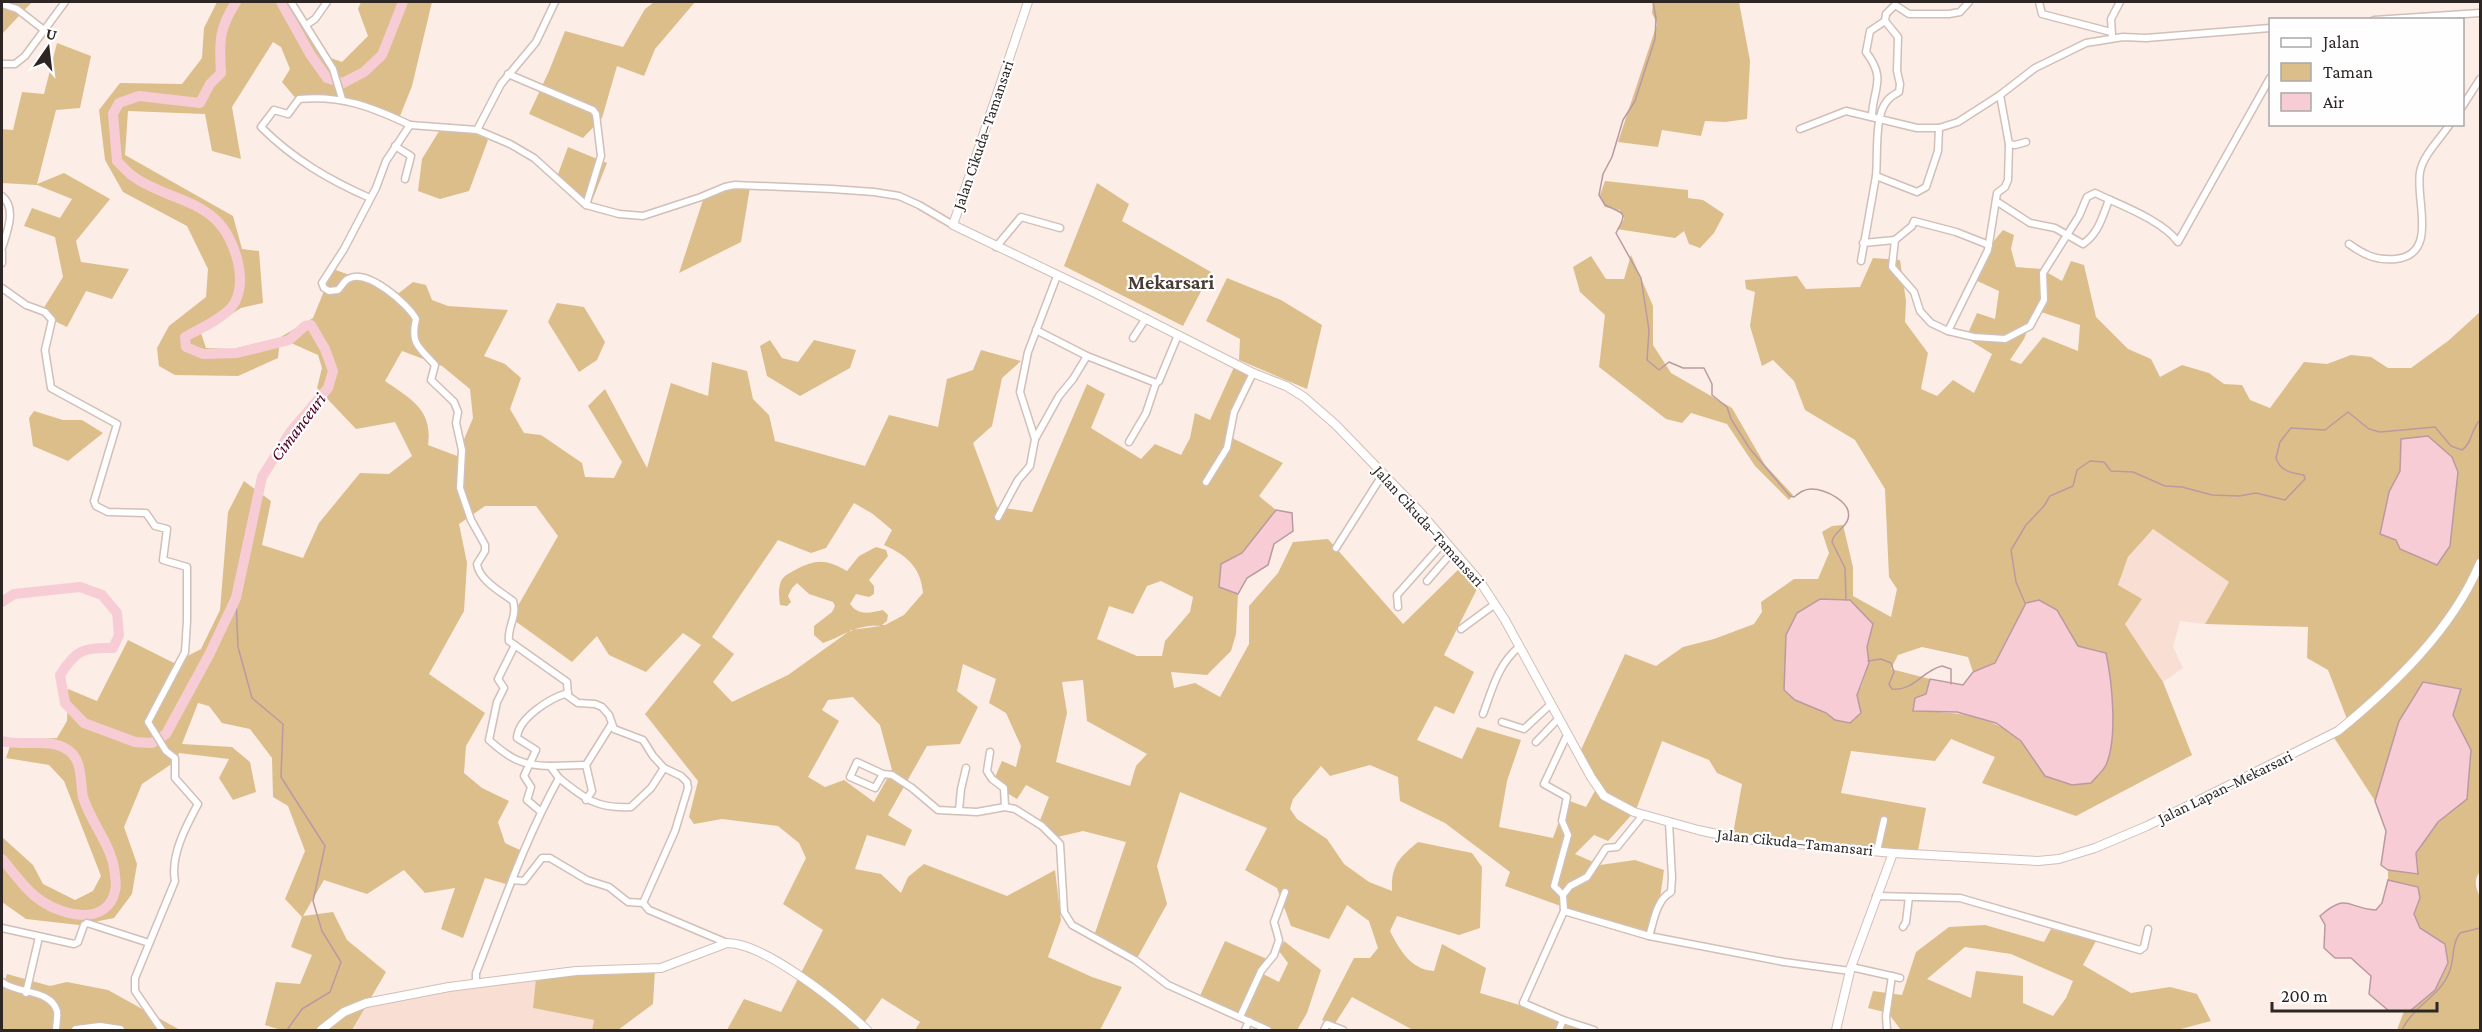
<svg xmlns="http://www.w3.org/2000/svg" width="2482" height="1032" font-family="'Crimson Pro',serif">
<style>
.built{fill:#f9ded4}
.green{fill:#dcbe8b;fill-rule:evenodd}
.water{fill:#f7ccd5;stroke:#ba9aa0;stroke-width:1.5}
.lines{fill:none;stroke-linecap:round;stroke-linejoin:round}
.stream{stroke:#ba9aa0;stroke-width:1.5}
.river{stroke:#f7ccd5;stroke-width:10}
.minor-casing{stroke:#d1bfb8;stroke-width:9}
.tertiary-casing{stroke:#d1bfb8;stroke-width:10}
.minor{stroke:#fff;stroke-width:6}
.tertiary{stroke:#fff;stroke-width:8}
.labels{text-anchor:middle;dominant-baseline:central;stroke-width:4.5;stroke-linejoin:round;paint-order:stroke}
.street-label{font-size:16px;fill:#2d2624;stroke:#fefefe}
.water-label{font-size:18px;font-style:italic;fill:#510023;stroke:#fefefe}
.quarter-label{font-size:20px;font-weight:bold;fill:#4a3b35;stroke:#fefefe}
</style>
<rect width="100%" height="100%" fill="#fcede7"/>
<g class="built">
<path d="M2153 529 2229 582 2205 624 2180 621 2173 647 2183 668 2163 682 2125 624 2118 586 2128 557Z"/>
<path d="M536 978 533 1008 594 1020 592 1030H352L370 1000Z"/>
</g>
<g class="green">
<path d="M2 2H32L2 34Z"/>
<path d="M217 2H294L299 7 322 55 342 62 368 36 358 9 361 2H432L412 86 398 121 338 100 298 101 282 82 290 69 281 47 273 42 232 107 241 159 212 151 205 114 128 111 125 155 233 216 242 249 259 251 263 303 241 308 201 333 206 348 232 349 279 338 313 318 333 269 399 293 413 282 426 285 432 300 448 306 508 310 484 356 505 364 521 378 510 409 524 433 541 435 582 463 585 477 614 478 622 462 588 406 605 389 647 468 671 383 708 396 712 362 747 371 753 399 769 415 775 441 865 466 889 415 938 427 947 379 973 370 981 350 1021 361 1002 378 992 426 973 443 997 507 1032 512 1087 384 1105 394 1091 428 1141 459 1155 444 1181 455 1190 438 1195 413 1210 420 1235 365 1254 374 1226 435 1283 463 1259 496 1276 510 1242 553 1221 565 1219 587 1238 594 1236 634 1231 651 1207 675 1171 672 1174 688 1195 683 1220 697 1249 644V606L1278 573 1293 542 1328 539 1403 624 1465 563 1481 581 1444 655 1474 672 1454 714 1435 706 1417 740 1462 759 1477 727 1521 740 1507 781 1499 827 1553 838 1567 800 1586 807 1596 789 1579 754 1625 654 1656 666 1683 647 1714 639 1754 624 1762 612 1761 602 1794 579H1818L1829 553 1822 532 1832 526 1843 525 1853 567V596L1891 617 1897 589 1889 577 1885 489 1855 440 1805 410 1794 381 1773 360 1762 366 1750 326 1755 292 1746 289 1745 280 1797 276 1806 289 1860 287 1873 258 1900 260 1906 301 1905 322 1928 353 1921 389 1937 396 1953 380 1974 393 1992 354 1966 338 1977 313 1995 319 1999 291 1973 279 1983 254 2003 230 2014 235 2011 249 2016 267 2041 269 2062 281 2071 261 2084 265 2096 317 2128 349 2151 359 2160 377 2182 365 2209 373 2224 384 2242 385 2250 400 2270 408 2304 362 2327 364 2351 355 2371 357 2388 368H2411L2448 341 2480 312V872C2473 879 2476 889 2480 897V1030H2397L2404 1011H2410L2445 944 2420 928 2414 914 2420 898 2418 887 2388 880V870L2418 874 2416 853 2438 822 2467 799 2471 750 2453 715 2399 721 2375 801 2331 733 2347 719 2328 670 2307 658 2308 627 2205 624 2229 582 2153 529 2128 557 2118 585 2142 599 2125 624 2163 682 2192 755 2076 816 1982 783 1995 757 1951 739 1935 761 1851 751 1841 793 1926 808 1917 856 1733 834 1742 784 1717 773 1709 760 1662 741 1636 810 1608 841 1594 835 1575 854 1600 865 1635 860 1664 870 1655 933 1580 913 1505 886 1510 872 1445 823 1400 801 1398 777 1370 765 1330 776 1321 766 1293 799 1290 809 1297 819 1327 839 1344 864 1369 882 1392 891C1391 865 1399 858 1418 842L1472 853 1482 867 1480 928 1459 935 1397 916 1390 931C1399 949 1411 970 1434 971L1442 944 1486 968 1480 993 1586 1025 1584 1030H1413L1352 997 1334 1025 1322 1020 1354 958H1370L1378 948 1369 921 1347 905 1329 939 1291 926 1277 888 1245 870 1267 828 1180 792 1157 866 1167 904 1135 962 1094 936 1126 842 1083 831 1053 838 1039 823 1049 797 1026 785 1017 799 992 784 1002 761 1016 767 1021 746 1006 713 989 703 996 679 963 664 957 691 978 707 960 744 927 746 888 815 912 830 905 846 867 835 855 869 881 874 901 893 908 877 924 864 1007 896 1055 870 1061 920 1048 957 1092 977 1122 987 1100 1030H915L920 1022 882 998 862 1026 861 1030H727L744 999 781 1012 823 930 783 904 806 858 799 843 778 826 722 819 694 824 689 817 698 781 645 714 701 645 683 633 646 672 609 655 597 636 572 662 511 618 558 536 536 506H485L459 524 467 563 464 611 429 674 485 713 466 746 464 773 482 788 509 801 498 822 505 843 520 850 506 884 485 878 463 938 441 929 455 888 425 893 404 870 367 894 324 880 303 916 333 912 347 940 386 972 352 1030H281L265 1025 276 982 300 984 312 955 291 947 302 917 285 899 305 851 288 806 273 797 272 758 250 729 222 723 209 706 198 703 182 744 232 747 250 762 256 792 233 800 219 778 229 759 179 753 176 761 142 784 124 827 137 864 132 894 114 918 79 925 26 919 2 902V837L33 865 43 884 75 900 93 891 101 876 64 781 49 765 6 758 12 740 57 738 67 721 68 689 97 701 128 640 174 663 201 649 220 610 228 512 244 481 271 501 262 545 303 558 319 523 360 473 389 474 412 456 395 422 356 429 317 388 322 368 318 355 280 338 278 358 238 376 175 375 159 366 157 348 169 326 206 297 208 269 187 226 123 192 105 160 99 110 120 83 182 84 202 58 204 28ZM2035 310 2080 325 2078 351 2043 337 2021 364 2010 360 2024 339ZM402 351 442 366 470 389 473 418 457 456 428 445C433 410 411 399 385 381ZM2401 439 2400 549 2396 540 2389 492 2400 471ZM854 503 873 514 892 530 884 545C906 555 921 567 923 593L904 615 885 625H882L887 621 888 615 883 610C869 613 859 616 850 604L856 594 869 597 874 594V586L869 580 888 556 886 550 876 547 859 556 847 571C825 559 817 559 795 570 790 573 784 575 781 581 778 589 779 597 780 605L787 606 791 602 788 596 792 588 797 583 809 594 833 602 835 606 832 612 814 626V635L823 643C846 635 856 624 881 626L851 630 788 675 732 702 713 682 734 654 712 637 778 540 811 553 826 548ZM1161 581 1193 597 1190 612 1165 641 1162 656H1137L1097 639 1109 606 1133 614 1147 586ZM2026 604 2057 610 2078 646 2045 776C2037 765 2030 749 2020 741 1991 713 1951 712 1913 711L1915 698 1926 694 1930 679 1891 669 1898 655 1922 647 1968 657 1973 672 1995 663ZM1873 624 1867 647 1869 663 1861 687 1835 720C1819 707 1800 705 1784 690L1786 635ZM1083 680 1087 721 1147 754 1136 766 1130 786 1056 762 1067 713 1062 682ZM853 697 880 725 892 770 874 802 844 780 825 787 808 777 839 721 822 710 828 700Z"/>
<path d="M654 2H695L655 49 644 76 617 66 602 118 583 138 529 114 549 71 565 31 623 47 645 9Z"/>
<path d="M1653 2H1739L1750 61 1747 119 1725 122 1705 121 1701 136 1662 130 1658 147 1618 142 1657 24 1652 13Z"/>
<path d="M57 43 91 56 80 108 56 110 37 184 64 173 110 199 76 241 81 262 129 269 112 299 86 291 67 327 40 314 63 277 55 237 24 226 32 208 60 218 72 199 37 185 2 183V129L13 130 22 92 44 94Z"/>
<path d="M441 128 474 130 488 140 469 191 440 199 418 191 422 159Z"/>
<path d="M568 147 607 163 590 206 557 177Z"/>
<path d="M1605 181 1688 190V198L1703 200 1724 214 1714 233 1700 248 1689 244 1684 231 1675 238 1617 229 1624 219 1620 210 1605 207 1600 195Z"/>
<path d="M1097 183 1129 204 1122 221 1211 272 1183 326 1064 266Z"/>
<path d="M750 187 741 242 679 273 704 197 724 189Z"/>
<path d="M1631 255 1653 306V345L1671 373 1732 408 1765 465 1793 495 1789 500 1755 466 1727 424 1691 413 1682 423 1666 419 1599 367 1605 315 1580 292 1573 267 1591 256 1606 279H1624Z"/>
<path d="M1227 278 1281 300 1322 325 1307 389 1239 360 1240 339 1206 321Z"/>
<path d="M557 303 584 307 605 342 597 360 579 372 548 322Z"/>
<path d="M770 340 782 358 798 362 814 340 856 350 850 368 800 396 767 376 760 346Z"/>
<path d="M34 411 63 420H82L103 433 68 461 33 446 29 418Z"/>
<path d="M1985 925 2044 942 2051 929 2096 941 2083 965 2131 993 2170 987 2197 994 2211 1021 2177 1030H1901L1888 1013 1868 1008 1873 991 1902 995 1916 952 1949 927ZM1965 947 2011 954 2073 981 2066 998 2053 1016 2023 1003V976L1976 971 1971 998 1927 979Z"/>
<path d="M1225 941 1267 959 1261 973 1279 982 1288 963 1279 951 1284 941 1321 970 1307 1013 1297 1030H1272L1199 998Z"/>
<path d="M595 968 655 970 653 1004 618 1030H592L594 1020 533 1008 536 978Z"/>
<path d="M7 974 50 986 67 982 108 990 180 1030H2V989Z"/>
</g>
<g class="water">
<path d="M2428 436 2452 457 2458 472 2450 546 2437 565 2400 549 2396 540 2380 534 2389 492 2400 471 2401 439Z"/>
<path d="M1276 510 1292 513 1293 531 1274 544 1268 565 1247 578 1238 594 1219 587 1221 564 1242 553Z"/>
<path d="M1820 599 1850 600 1873 624 1867 647 1869 663 1857 695 1861 713 1850 723 1835 720 1826 713 1795 700 1784 690 1786 635 1797 613Z"/>
<path d="M2039 600 2057 610 2078 646 2106 653C2112 681 2118 738 2106 765 2103 771 2096 777 2091 783L2072 785 2045 776 2021 741 1996 723 1957 712 1913 711 1915 698 1926 694 1930 679 1963 685 1973 672 1995 663 2026 603Z"/>
<path d="M2423 682 2461 689 2453 715 2471 750 2467 799 2438 822 2416 853 2418 874 2388 870 2381 865 2386 831 2375 801 2399 721Z"/>
<path d="M2388 880 2418 887 2420 898 2414 914 2420 928 2445 944 2448 963 2435 990 2410 1011H2389L2369 994 2371 976 2351 958H2335L2324 948 2325 925 2320 916C2348 892 2346 908 2376 910L2382 903Z"/>
</g>
<g class="lines">
<g class="stream">
<path d="M1653 2 1656 18 1655 39 1635 101 1623 120 1612 157 1603 174 1599 195 1605 205C1623 214 1629 210 1616 233L1641 278 1649 330 1647 360 1659 370 1669 362 1683 368H1704L1712 384V395L1727 407 1731 419 1750 449 1790 496 1794 497C1799 493 1804 489 1811 489 1825 489 1853 502 1848 519 1845 529 1833 532 1832 542L1845 568 1846 600"/>
<path d="M236 598 238 647 252 698 283 724 281 777 325 846 313 901 322 931 341 962 330 992 302 1009 287 1030"/>
<path d="M2025 603 2016 582 2011 550 2026 525 2044 506 2050 496 2073 486 2077 470 2090 461 2104 462 2111 471 2133 472 2165 486 2182 487 2212 495 2239 496 2256 493 2285 500 2305 479 2304 475C2291 473 2280 471 2276 458L2280 442 2291 428 2325 430 2348 412 2369 429 2380 432 2435 427 2451 446 2462 450C2472 444 2471 429 2480 420"/>
<path d="M1868 661 1881 659 1891 663 1894 672 1889 684 1892 689C1913 692 1923 670 1942 666L1951 669V684"/>
<path d="M2402 1030C2413 1006 2440 996 2449 973 2455 959 2451 945 2460 933L2480 928"/>
</g>
<g class="river">
<path d="M281 2 310 54 327 78 343 83 364 72 382 55 403 2"/>
<path d="M2 602 14 594 80 587 102 595 117 613 119 635 113 648C83 647 76 650 60 675L65 703 84 723 135 742 152 743 166 734 209 655 236 598 262 477 291 431 328 388 333 371 325 349 311 325 305 326 289 340 237 353 203 354 186 347 185 337C199 329 216 322 228 311 252 290 236 238 215 219 192 198 159 195 134 177 128 173 122 166 117 161L113 114 119 103 139 96 200 103 210 84 221 73C219 42 219 28 236 2"/>
<path d="M2 741C23 747 49 737 68 750 83 760 80 782 83 797 90 821 110 843 114 868 115 875 117 885 115 891 107 926 64 916 43 902 27 892 14 873 2 859"/>
</g>
<defs>
<g id="minor">
<path d="M291 2 333 69 342 99"/>
<path d="M2039 2 2042 14 2111 32"/>
<path d="M2 4 17 9 44 30"/>
<path d="M2374 20 2480 13"/>
<path d="M306 25 315 19 327 2"/>
<path d="M2112 35 2111 19 2120 2"/>
<path d="M2 64H15L25 56 65 2"/>
<path d="M508 74 593 110 596 114 601 156 586 205"/>
<path d="M2000 95 2009 144 2015 145 2026 142"/>
<path d="M2462 107 2480 79"/>
<path d="M1872 116C1873 87 1887 80 1866 52L1870 31 1885 21"/>
<path d="M1939 128 1938 151 1926 187 1917 192 1876 176C1878 157 1874 116 1887 101 1890 97 1895 94 1899 92L1900 84 1897 71 1898 37 1885 21 1886 14 1895 5 1909 14H1949L1960 12 1969 2"/>
<path d="M1800 129 1846 111 1917 128H1939L1958 122 2000 95 2035 68 2086 43 2123 37 2146 38 2270 28"/>
<path d="M477 130 501 84 536 42 555 2"/>
<path d="M395 146 411 156 405 179"/>
<path d="M2 196C17 208 7 233 2 248"/>
<path d="M370 198C329 180 293 159 261 127L274 110 288 114 299 99C342 95 372 107 410 125"/>
<path d="M1996 201 2030 223 2055 228 2083 244C2099 233 2102 217 2109 200"/>
<path d="M1863 243 1895 240"/>
<path d="M2349 244C2364 255 2377 261 2396 259 2439 254 2415 200 2420 172 2423 155 2441 138 2450 124"/>
<path d="M1989 245 1956 232 1914 221 1912 226 1895 240 1892 267 1914 292 1920 311 1931 323 1948 331 1974 337 2005 339 2030 326 2044 300 2043 273 2079 216 2087 197 2095 193C2120 205 2162 220 2178 242L2270 78"/>
<path d="M996 247 1021 217 1060 228"/>
<path d="M2 252V263"/>
<path d="M1861 261 1876 176"/>
<path d="M2 288 26 305 45 312 52 320 45 350 51 388 117 424 94 501 96 506 108 512 146 513 155 526 167 529 163 560 187 567V621L185 652 148 722 166 751 175 758V778L198 804C186 826 170 856 175 881L135 978V991L162 1030"/>
<path d="M1036 330 1087 356"/>
<path d="M1948 331 1988 250 1997 193 2005 187 2008 180 2009 144"/>
<path d="M1133 338 1146 318"/>
<path d="M1035 439 1059 396 1073 379 1087 356 1156 383 1159 381 1178 335"/>
<path d="M1129 442 1146 413 1156 383"/>
<path d="M1206 482 1227 448 1234 412 1253 373"/>
<path d="M998 517 1018 480 1030 466 1035 439 1020 392 1028 352 1057 276"/>
<path d="M1336 548 1383 474"/>
<path d="M1427 581 1453 551"/>
<path d="M1398 607 1397 595 1444 542"/>
<path d="M1461 629 1495 604"/>
<path d="M515 645 498 679 504 688 497 702 489 740C509 758 522 766 550 766L559 778"/>
<path d="M1483 714C1492 690 1498 664 1519 647"/>
<path d="M1502 722 1524 729 1551 704"/>
<path d="M1567 735 1544 784 1567 797 1562 821 1568 835 1554 886 1563 895 1564 911 1523 1003 1563 1020 1594 1030"/>
<path d="M1536 742 1559 718"/>
<path d="M990 752 987 771 992 779 1004 788 1005 807"/>
<path d="M550 766 586 765"/>
<path d="M883 774 875 788 850 777 857 762 883 774 892 775 912 788 938 810 977 812 1005 807 1015 809 1042 826 1060 844 1064 912 1072 925 1135 960 1168 985 1268 1030"/>
<path d="M586 800 592 791 586 765 611 725"/>
<path d="M959 810 961 789 966 768"/>
<path d="M540 811 527 800 531 787 524 776 536 750 517 738C518 718 550 698 568 693"/>
<path d="M1877 851 1884 820"/>
<path d="M512 880 524 881 542 858H550L587 880 609 887 628 902 643 903"/>
<path d="M1563 895 1570 886 1587 877 1606 848 1617 847 1643 815"/>
<path d="M1876 896 1960 898 2140 950 2144 947 2148 929"/>
<path d="M1564 911 1649 936 1784 962 1850 971"/>
<path d="M1903 927 1906 922 1909 897"/>
<path d="M2 928 74 944 78 942 84 925 87 923 149 943"/>
<path d="M1649 936C1654 921 1656 900 1671 892L1672 878 1669 822"/>
<path d="M727 943 649 910 643 903 675 831 688 788 687 782 681 776 664 768 653 756 643 740 614 729 609 715 602 707 595 704 578 703 568 696 567 682 509 641C507 627 518 616 513 601 501 592 479 580 477 564L485 551V545L471 520 460 488 462 450 456 423 458 412 454 402 431 380 435 365C419 347 410 344 416 319 408 304 367 268 348 279 344 281 341 287 338 290L329 291 324 288 322 283 344 249 376 188 386 161 410 125 477 130 510 144 534 158 586 205 619 214 643 216 701 197 725 187 735 185 832 189 874 192 899 196 919 205 953 225"/>
<path d="M1851 967 1900 978"/>
<path d="M2 982C16 994 51 989 57 1011 58 1016 56 1025 56 1030"/>
<path d="M476 983V973C502 907 525 839 559 778 585 799 597 809 631 807L651 788 664 768"/>
<path d="M26 993 39 937"/>
<path d="M1240 1017 1261 971 1274 955 1279 940 1274 922 1285 892"/>
<path d="M1245 1030 1249 1021"/>
<path d="M1324 1030 1327 1024 1343 1030"/>
<path d="M1559 1030 1563 1020"/>
<path d="M1887 1030 1886 1016 1892 976"/>
</g>
<g id="tertiary">
<path d="M1028 2 953 225 1095 293 1253 373 1286 386 1304 397 1336 425 1420 512 1481 583 1505 620 1591 777 1604 796 1634 812 1698 830 1735 838 1893 853 1851 967 1836 1030"/>
<path d="M1893 853 2038 861 2059 859 2095 848 2147 826 2338 731C2393 686 2452 630 2480 563"/>
<path d="M76 1030 100 1027 120 1030"/>
<path d="M321 1030 344 1012 366 1003 449 987 576 971 661 968 727 943C765 943 840 1004 867 1030"/>
</g>
</defs>
<use href="#minor" class="minor-casing"/>
<use href="#tertiary" class="tertiary-casing"/>
<use href="#minor" class="minor"/>
<use href="#tertiary" class="tertiary"/>
</g>
<g class="labels">
<g class="street-label">
<text transform="translate(983 135) rotate(-71)">Jalan Cikuda–Tamansari</text>
<text transform="translate(1429 526) rotate(48)">Jalan Cikuda–Tamansari</text>
<text transform="translate(2225 787) rotate(-26)">Jalan Lapan–Mekarsari</text>
<text transform="translate(1795 842) rotate(6)">Jalan Cikuda–Tamansari</text>
</g>
<g class="water-label">
<text transform="translate(298 427) rotate(-53)">Cimanceuri</text>
</g>
<g class="quarter-label">
<text x="1171" y="282">Mekarsari</text>
</g>
</g>
<rect width="2482" height="1032" fill="none" stroke="#2d2624" stroke-width="6"/>
<rect x="2269" y="18" width="195" height="108" fill="#fefefe" stroke="#aaa8a7" stroke-width="1.5"/>
<rect x="2281" y="38" width="30" height="9" fill="#ffffff" stroke="#aaa8a7" stroke-width="1.5"/>
<text x="2323" y="48" font-size="18" fill="#2d2624">Jalan</text>
<rect x="2281" y="63" width="30" height="18" fill="#dcbe8b" stroke="#aaa8a7" stroke-width="1.5"/>
<text x="2323" y="78" font-size="18" fill="#2d2624">Taman</text>
<rect x="2281" y="93" width="30" height="18" fill="#f7ccd5" stroke="#aaa8a7" stroke-width="1.5"/>
<text x="2323" y="108" font-size="18" fill="#2d2624">Air</text>
<g transform="translate(48 48) rotate(14)" stroke="#fefefe" stroke-width="4.5" paint-order="stroke">
<path d="M0-4.5L10 22L0 15L-10 22Z" fill="#2d2624"/>
<text y="-9" font-size="16" font-weight="bold" text-anchor="middle" fill="#2d2624">U</text>
</g>
<path d="M2272 1002v9h165v-9" fill="none" stroke="#2d2624" stroke-width="3"/>
<text x="2281" y="1002" font-size="18" fill="#2d2624" stroke="#fefefe" stroke-width="4.5" paint-order="stroke">200 m</text>
</svg>
